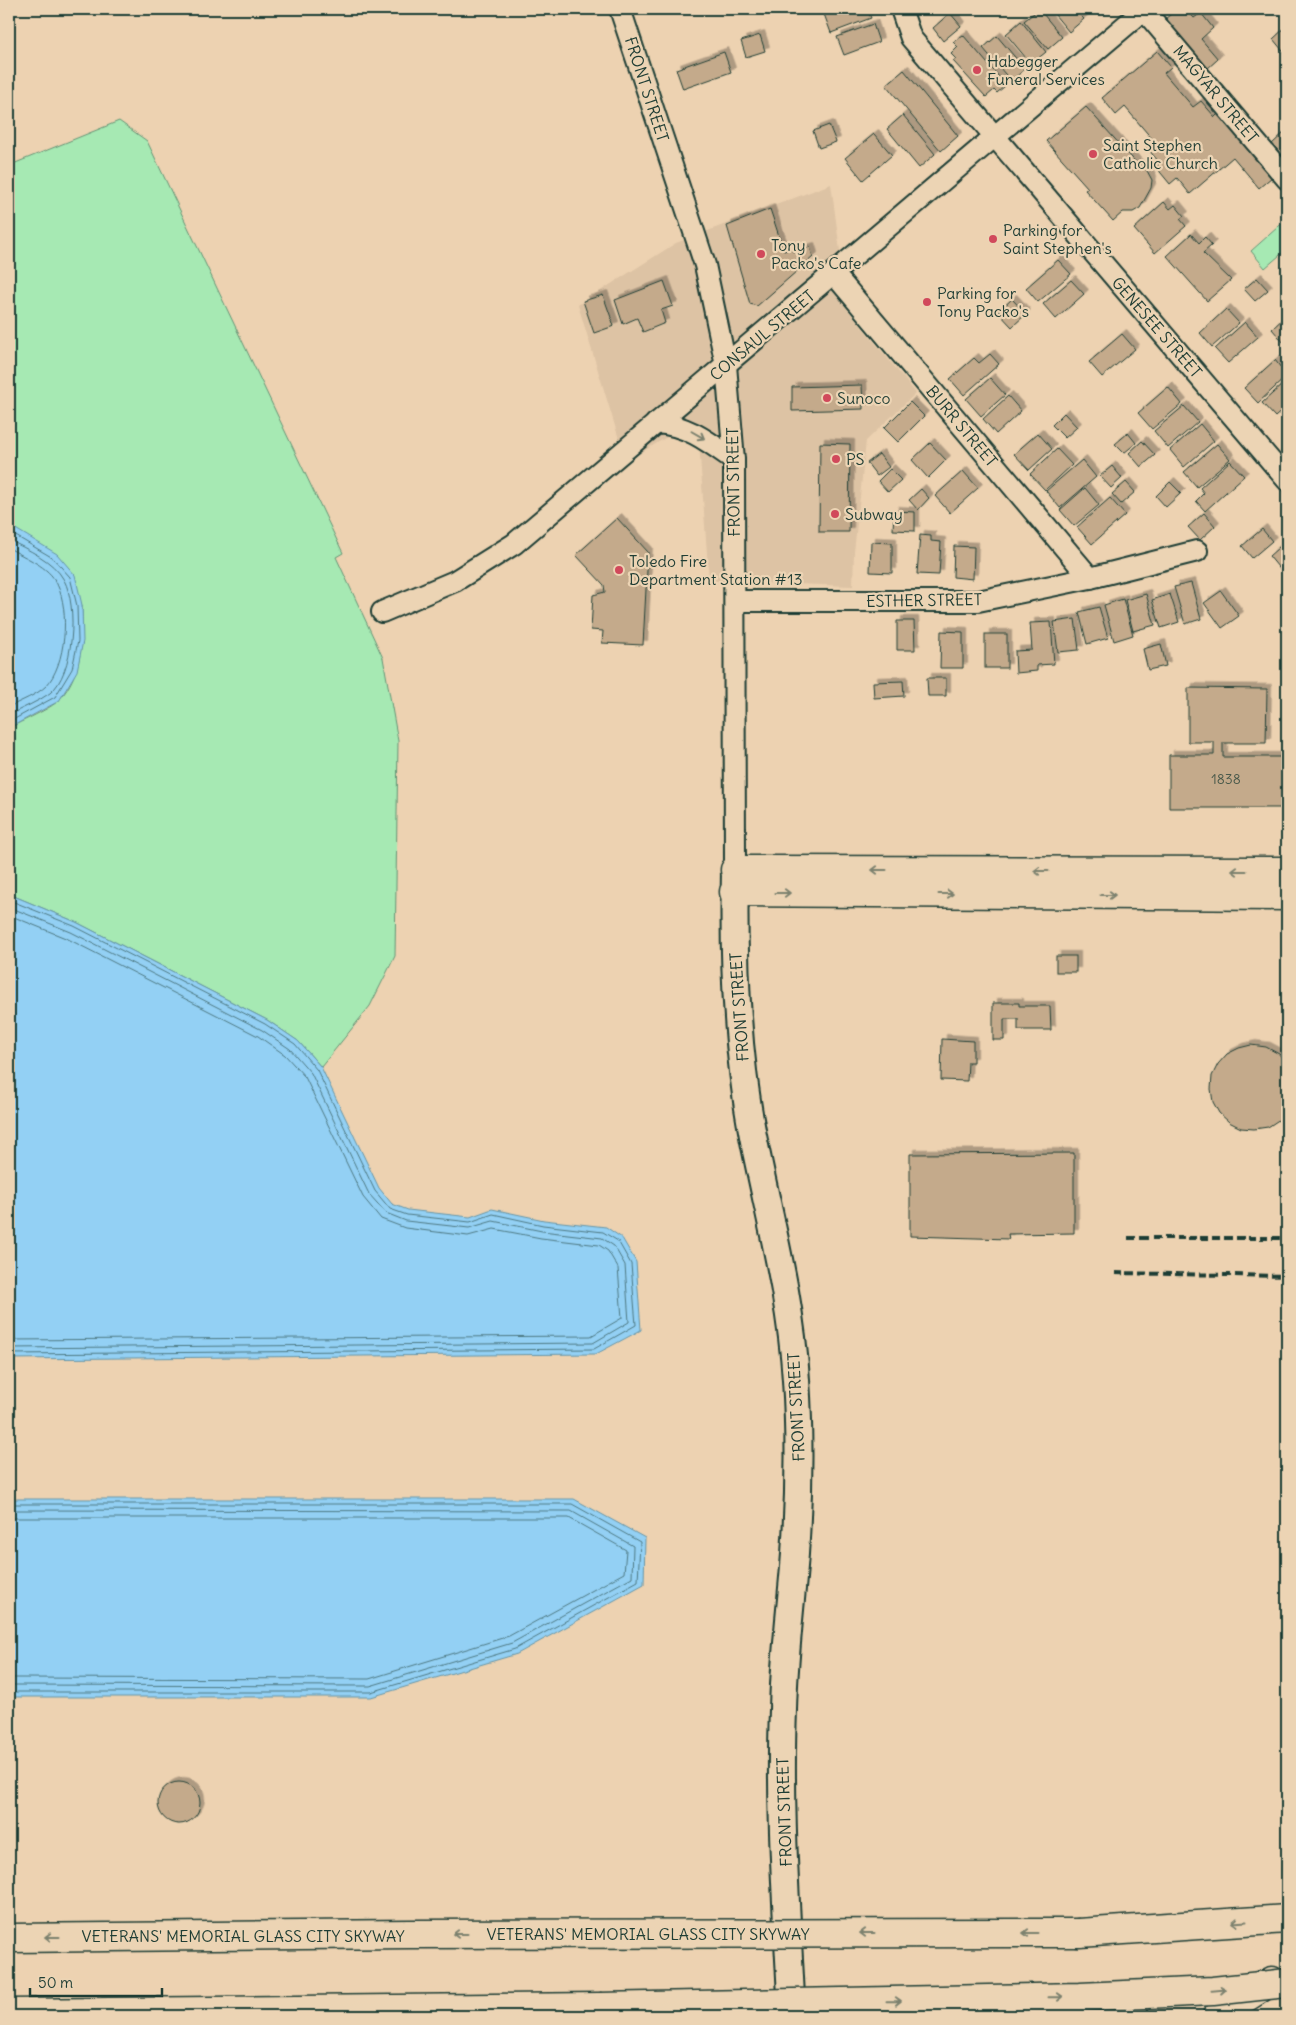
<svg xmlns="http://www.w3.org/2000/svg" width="1296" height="2025" font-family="Delius,sans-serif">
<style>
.built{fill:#ddc3a4}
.green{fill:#a6e9b3;stroke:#629374}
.water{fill:#93d0f4;stroke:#6595a7}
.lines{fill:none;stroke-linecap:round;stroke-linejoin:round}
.shore{stroke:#4d7881;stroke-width:1}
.building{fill:#c4aa8b;stroke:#1f3d34;filter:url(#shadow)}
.minor-casing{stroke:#1f3d34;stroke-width:24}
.major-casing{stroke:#1f3d34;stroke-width:30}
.highway-casing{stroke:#1f3d34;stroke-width:31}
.minor{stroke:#ecd4b4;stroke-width:20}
.major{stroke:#ecd4b4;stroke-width:26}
.highway{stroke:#ecd4b4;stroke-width:28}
.rail{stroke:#1f3d34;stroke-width:4;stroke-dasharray:8 4;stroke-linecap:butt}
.highway-bridge-casing{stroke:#1f3d34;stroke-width:31;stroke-linecap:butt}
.highway-bridge{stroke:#ecd4b4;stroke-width:28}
.oneway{stroke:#7b816e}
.poi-dot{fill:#d1495b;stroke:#ecd4b4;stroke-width:2}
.labels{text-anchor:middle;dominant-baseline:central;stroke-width:4.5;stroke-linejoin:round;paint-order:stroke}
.number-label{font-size:14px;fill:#48584a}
.poi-label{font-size:16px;fill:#1f3d34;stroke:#ecd4b4;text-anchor:start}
.street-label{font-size:16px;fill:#1f3d34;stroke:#ecd4b4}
</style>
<defs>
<filter id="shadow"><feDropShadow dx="4.5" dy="-4.5" stdDeviation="0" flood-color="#0004"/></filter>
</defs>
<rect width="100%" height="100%" fill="#edd2b1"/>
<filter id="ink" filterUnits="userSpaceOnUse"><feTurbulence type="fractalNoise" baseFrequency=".02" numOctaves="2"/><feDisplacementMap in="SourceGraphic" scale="10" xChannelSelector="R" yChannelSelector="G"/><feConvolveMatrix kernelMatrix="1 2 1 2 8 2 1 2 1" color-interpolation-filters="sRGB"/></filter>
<g filter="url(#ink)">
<path class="built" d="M831 184 848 310 916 393 866 441 854 552 853 586 709 581 699 443 675 432 626 462 578 305 676 243Z"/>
<g class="green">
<path d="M119 121 147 141 343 553 336 557 383 658 398 741 395 956 370 1006 321 1067 298 1041 267 1020 76 922 9 894V728C20 722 52 708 59 700 83 673 83 639 82 605L9 525V164H13Z"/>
<path d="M1287 219V249L1265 268 1251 251Z"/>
</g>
<g class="water">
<path d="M9 525 57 554 75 575 82 605 83 641 77 671 59 701 9 728Z"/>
<path d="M9 894 76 922 267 1020 298 1041 321 1067 379 1188 392 1204 408 1210 470 1217 492 1209 544 1220 606 1227 622 1238 636 1262 641 1330 596 1354 9 1359Z"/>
<path d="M9 1499H574L645 1538 644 1584 517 1654 371 1697H9Z"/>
</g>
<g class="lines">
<g class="shore">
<path d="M9 532 53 558 70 577 77 606 78 641 72 669 55 697 9 722"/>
<path d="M9 540C28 550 53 560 64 580 78 606 74 674 50 693 38 702 22 708 9 715"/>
<path d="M9 548C25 558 49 566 57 584 70 611 66 665 46 686 37 695 20 701 9 707"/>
<path d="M9 900 74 926 265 1024 295 1044 317 1070 375 1191 390 1209 407 1215 470 1222 493 1214 543 1225 603 1232 618 1241 631 1264 636 1325 594 1349 9 1354"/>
<path d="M9 907 71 932 262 1030 290 1049 311 1073 369 1194 386 1213 406 1221 469 1228 493 1221 542 1231 602 1238 614 1246 625 1265 629 1322 593 1343 9 1348"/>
<path d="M9 915 68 939 258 1036 285 1055 305 1077 363 1197 381 1219 405 1228 468 1236 494 1229 541 1238 599 1245 608 1251 618 1268 622 1318 591 1336 9 1340"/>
<path d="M9 1504H572L640 1542 638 1581 515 1649 371 1692H9"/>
<path d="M9 1510 571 1511 633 1546 632 1577 512 1643 370 1686 9 1685"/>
<path d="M9 1518H569L626 1550 624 1573 509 1636 369 1679 9 1678"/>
</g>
</g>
<g class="building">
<path d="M838 9H867L871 18 831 33 824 14Z"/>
<path d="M1039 9 1062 37 1048 49 1024 21Z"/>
<path d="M1050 9H1074L1084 19 1069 32Z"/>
<path d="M1079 9H1092L1084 15Z"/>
<path d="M1177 9H1186L1194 18 1201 13 1213 28 1201 39 1218 59 1207 69 1165 19Z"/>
<path d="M950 13 961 26 943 41 933 28Z"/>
<path d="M1021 21 1046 52 1031 64 1006 34Z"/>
<path d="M873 24 879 42 844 55 837 37Z"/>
<path d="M1287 26V56L1273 39Z"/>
<path d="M760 35 765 51 746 57 741 41Z"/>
<path d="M963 35 1006 85 997 93 994 90 986 97 953 61 956 59 951 54 958 47 953 42Z"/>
<path d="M997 36 1025 69 1011 81 983 48Z"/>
<path d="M1157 51 1171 67 1164 73 1193 107 1201 101 1215 117 1218 114 1272 177 1259 188 1233 157 1190 194 1177 178 1170 184 1156 167 1160 163 1146 147 1153 140 1125 107 1116 115 1102 98Z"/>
<path d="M724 52 731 72 683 89 676 69Z"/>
<path d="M904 70 958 136 941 151 886 85Z"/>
<path d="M1086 107 1142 169 1145 167 1152 180 1151 188 1140 208 1133 212H1123L1113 221 1085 190 1088 188 1046 141Z"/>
<path d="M903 115 935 154 919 168 887 129Z"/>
<path d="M829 125 836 142 819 148 813 131Z"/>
<path d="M1287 130V154L1284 157 1272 144Z"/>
<path d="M874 134 892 155 863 180 845 158Z"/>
<path d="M1164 202 1170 209 1175 205 1184 216 1180 219 1186 226 1155 253 1134 229Z"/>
<path d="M770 209 784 251 792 248 793 252 810 247 813 257 757 306 750 304 727 226Z"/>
<path d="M1191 234 1199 243 1205 237 1212 245 1203 253 1231 280 1207 301 1167 256Z"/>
<path d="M1058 260 1071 274 1038 302 1026 288Z"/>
<path d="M1257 278 1268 290 1255 301 1244 289Z"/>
<path d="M1071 280 1084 294 1056 319 1043 304Z"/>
<path d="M664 281 673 306 661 310 665 323 643 332 637 318 623 324 615 300Z"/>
<path d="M603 295 614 326 594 333 583 301Z"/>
<path d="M1012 299 1026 314 1012 327 998 312Z"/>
<path d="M1226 309 1239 323 1212 347 1200 333Z"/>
<path d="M1287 315V340L1284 343 1272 329Z"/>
<path d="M1245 322 1258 337 1228 363 1215 349Z"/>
<path d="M1122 334 1135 349 1102 377 1089 362Z"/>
<path d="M990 354 999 364 964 395 950 379 974 358 979 363Z"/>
<path d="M1275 360 1287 376 1258 403 1244 388Z"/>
<path d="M990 378 1005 395 981 416 966 399Z"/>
<path d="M1283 384 1287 388V406L1275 417 1262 403Z"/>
<path d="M862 385 863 409 792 411V387Z"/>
<path d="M1168 387 1182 404 1152 429 1138 413Z"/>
<path d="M1008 396 1021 411 996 434 983 419Z"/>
<path d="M910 402 924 416 898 442 884 428Z"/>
<path d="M1184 406 1198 422 1168 448 1154 431Z"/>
<path d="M1064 413 1077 427 1065 438 1052 425Z"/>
<path d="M1200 424 1214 441 1184 467 1170 450Z"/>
<path d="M1038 433 1052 449 1029 470 1014 454Z"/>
<path d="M1128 433 1136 443 1124 453 1115 444Z"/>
<path d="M1142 441 1155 455 1141 467 1129 453Z"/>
<path d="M820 443 850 444 849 532H819Z"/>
<path d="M930 443 946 460 928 478 912 460Z"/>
<path d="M1217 444 1230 459 1197 487 1184 472Z"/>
<path d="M1057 449 1072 465 1045 490 1030 474Z"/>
<path d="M879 454 889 467 877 476 867 463Z"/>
<path d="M1082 460 1096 477 1060 508 1046 491Z"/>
<path d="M1230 461 1244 476 1205 511 1196 501 1204 493 1200 488Z"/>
<path d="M1112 466 1122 478 1111 488 1100 476Z"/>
<path d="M890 469 901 480 888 492 878 481Z"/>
<path d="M963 471 978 488 950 513 935 496Z"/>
<path d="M1126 482 1135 492 1121 504 1112 494Z"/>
<path d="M1170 482 1181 493 1166 507 1156 496Z"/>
<path d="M1085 488 1099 505 1074 526 1060 510Z"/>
<path d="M921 489 929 498 918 510 909 500Z"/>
<path d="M1110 498 1125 515 1092 544 1077 527Z"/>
<path d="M894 511 915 512V531L893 530Z"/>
<path d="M1204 513 1215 526 1200 540 1188 527Z"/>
<path d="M617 518 648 552 643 645 602 643 603 631 591 630 593 595 605 592 604 585 576 555Z"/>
<path d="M1262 529 1272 541 1252 558 1242 546Z"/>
<path d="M920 535 931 536V541L941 542 939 575 917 574Z"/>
<path d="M1287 540V569L1283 573 1269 556Z"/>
<path d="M871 542 892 543V573L870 572Z"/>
<path d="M954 546 974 547 973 579 953 577Z"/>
<path d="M1287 574V585L1282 578Z"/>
<path d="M1191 583 1201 619 1185 624 1174 587Z"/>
<path d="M1221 591 1239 616 1222 628 1204 603Z"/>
<path d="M1146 594 1155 625 1133 631 1125 600Z"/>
<path d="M1170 594 1179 622 1161 628 1152 600Z"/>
<path d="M1123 599 1133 635 1114 641 1104 605Z"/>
<path d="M1099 607 1108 638 1087 644 1079 612Z"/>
<path d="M1075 619 1079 650 1058 652 1054 622Z"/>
<path d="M897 621H914L915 650H897Z"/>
<path d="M1051 622 1054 664 1037 665V671L1016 673 1015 651 1032 650 1030 623Z"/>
<path d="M941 631 963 632V668H940Z"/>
<rect x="985" y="634" width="22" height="34"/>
<path d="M1161 644 1166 666 1148 670 1143 649Z"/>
<path d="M927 678H946V696H928Z"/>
<path d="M903 681 904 696 874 698 873 682Z"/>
<path d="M1188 688 1267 689 1266 743H1223V757H1287V808H1169V755H1214V742H1188Z"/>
<rect x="1056" y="956" width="20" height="16"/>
<path d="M993 1003H1019V1006H1050L1051 1030H1018V1019H1004V1040H993Z"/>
<path d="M942 1039 973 1041V1062H968L967 1081 941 1080Z"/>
<path d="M1251 1045 1266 1047 1279 1054 1287 1064V1110L1280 1119 1268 1127 1254 1129 1241 1128 1229 1122 1219 1113 1213 1102 1211 1089 1212 1076 1218 1064 1227 1054 1239 1048Z"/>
<path d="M1074 1153V1233L1008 1234 1009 1239 910 1236V1154Z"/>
<circle cx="179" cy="1803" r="21"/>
</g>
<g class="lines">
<defs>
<g id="minor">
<path d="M620 9 705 265 726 365 734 460 735 870"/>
<path d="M901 9 911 38 1287 480"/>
<path d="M1144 10 1287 179"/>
<path d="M834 274 1090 578"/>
<path d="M656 423C688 425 709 442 734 460"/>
<path d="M735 601H978L1090 578 1197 551"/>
<path d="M382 612 455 581 514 544 1145 9"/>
</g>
<path id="major" d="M735 870C733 958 736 1049 753 1136 769 1217 791 1297 796 1380 800 1438 799 1496 795 1554 791 1606 784 1658 783 1710 779 1812 787 1914 792 2016"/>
<g id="highway">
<path d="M735 870 1287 871"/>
<path d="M734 892 1287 896"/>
<path d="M1079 1933 1287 1919"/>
<path d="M9 2013 600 2007 623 2014"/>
<path d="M1217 2016 1272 1981"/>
</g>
</defs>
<use href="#minor" class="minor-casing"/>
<use href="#major" class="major-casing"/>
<use href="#highway" class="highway-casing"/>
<use href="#minor" class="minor"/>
<use href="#major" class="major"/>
<use href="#highway" class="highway"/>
<g class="rail">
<path d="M1128 1238H1287"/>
<path d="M1115 1273 1287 1276"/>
</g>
<defs>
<g id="highway-bridge">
<path d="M9 1938 410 1934 1079 1933"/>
<path d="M600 2007 1080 1997 1213 1991 1287 1983"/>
</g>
</defs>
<use href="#highway-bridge" class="highway-bridge-casing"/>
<use href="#highway-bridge" class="highway-bridge"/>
</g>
<defs><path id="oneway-shaft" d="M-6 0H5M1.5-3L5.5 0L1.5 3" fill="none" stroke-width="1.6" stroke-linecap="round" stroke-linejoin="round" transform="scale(1.25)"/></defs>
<g class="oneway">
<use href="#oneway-shaft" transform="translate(698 435) rotate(30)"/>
<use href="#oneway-shaft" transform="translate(879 870) rotate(-180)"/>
<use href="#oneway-shaft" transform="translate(1041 871) rotate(-180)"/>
<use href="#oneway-shaft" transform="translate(1239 871) rotate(-180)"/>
<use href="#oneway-shaft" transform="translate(783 893)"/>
<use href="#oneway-shaft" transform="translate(946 894)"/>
<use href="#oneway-shaft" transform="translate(1108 895)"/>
<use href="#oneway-shaft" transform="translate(1239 1922) rotate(176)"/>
<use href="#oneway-shaft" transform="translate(867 1933) rotate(180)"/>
<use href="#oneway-shaft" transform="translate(1030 1933) rotate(180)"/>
<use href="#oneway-shaft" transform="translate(460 1934) rotate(180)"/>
<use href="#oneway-shaft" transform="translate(52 1937) rotate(180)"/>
<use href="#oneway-shaft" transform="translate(1219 1990) rotate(-5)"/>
<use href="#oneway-shaft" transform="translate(1056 1997) rotate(-1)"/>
<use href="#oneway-shaft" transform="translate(894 2001) rotate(-1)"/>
</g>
</g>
<g class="poi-dot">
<circle cx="977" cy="70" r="5"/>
<circle cx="1093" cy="154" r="5"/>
<circle cx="993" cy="239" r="5"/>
<circle cx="761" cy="254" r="5"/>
<circle cx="927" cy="302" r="5"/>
<circle cx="827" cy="398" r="5"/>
<circle cx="836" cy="459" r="5"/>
<circle cx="835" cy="514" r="5"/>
<circle cx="619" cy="570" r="5"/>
</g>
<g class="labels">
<g class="number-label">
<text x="1226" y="779">1838</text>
</g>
<g class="poi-label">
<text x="987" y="61">Habegger<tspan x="987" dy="18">Funeral Services</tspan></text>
<text x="1103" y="145">Saint Stephen<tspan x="1103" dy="18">Catholic Church</tspan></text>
<text x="1003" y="230">Parking for<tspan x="1003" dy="18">Saint Stephen's</tspan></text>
<text x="771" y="245">Tony<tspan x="771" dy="18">Packo's Cafe</tspan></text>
<text x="937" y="293">Parking for<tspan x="937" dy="18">Tony Packo's</tspan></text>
<text x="837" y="398">Sunoco</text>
<text x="846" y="459">PS</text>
<text x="845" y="514">Subway</text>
<text x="629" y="561">Toledo Fire<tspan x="629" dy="18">Department Station #13</tspan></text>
</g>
<g class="street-label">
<text transform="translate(647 89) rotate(72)">FRONT STREET</text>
<text transform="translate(1216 94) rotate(50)">MAGYAR STREET</text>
<text transform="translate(1157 327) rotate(49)">GENESEE STREET</text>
<text transform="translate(762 335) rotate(-40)">CONSAUL STREET</text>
<text transform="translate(962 426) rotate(50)">BURR STREET</text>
<text transform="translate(733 482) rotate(-91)">FRONT STREET</text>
<text transform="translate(924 600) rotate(-1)">ESTHER STREET</text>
<text transform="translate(739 1007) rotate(-94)">FRONT STREET</text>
<text transform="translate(796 1407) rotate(-93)">FRONT STREET</text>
<text transform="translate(784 1812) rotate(-92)">FRONT STREET</text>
<text x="648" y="1934">VETERANS' MEMORIAL GLASS CITY SKYWAY</text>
<text x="243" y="1936">VETERANS' MEMORIAL GLASS CITY SKYWAY</text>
</g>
</g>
<rect width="1296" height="2025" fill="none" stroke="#ecd4b4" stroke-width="30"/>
<rect x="15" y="15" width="1266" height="1995" fill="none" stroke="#1f3d34" stroke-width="2" filter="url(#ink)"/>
<path d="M30 1988v8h132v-8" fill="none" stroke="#1f3d34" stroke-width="2.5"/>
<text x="38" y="1988" font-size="15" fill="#1f3d34" stroke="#ecd4b4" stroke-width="4" paint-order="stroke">50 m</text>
</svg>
